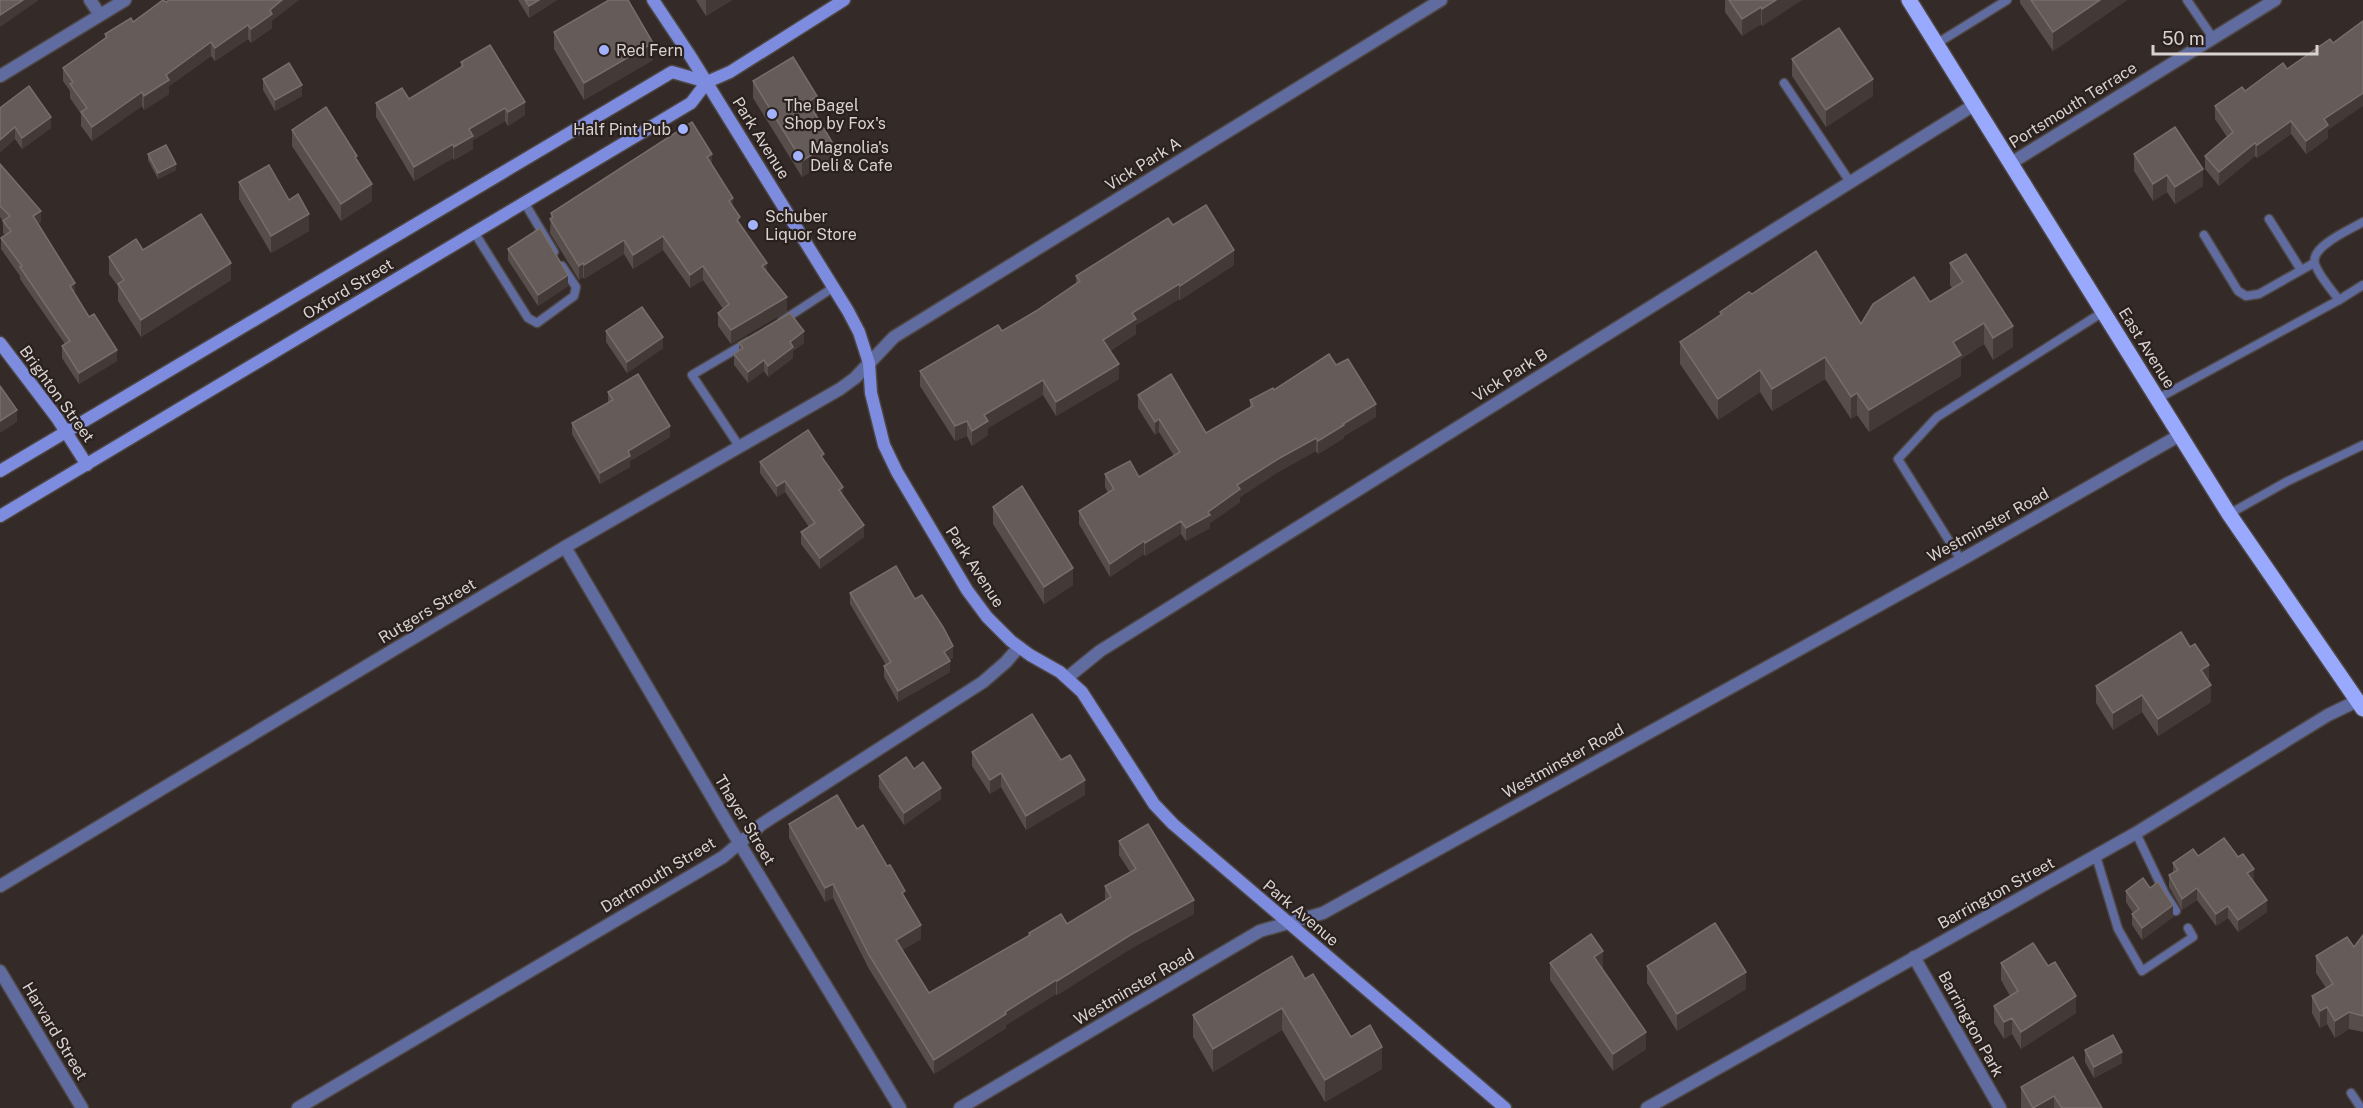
<svg xmlns="http://www.w3.org/2000/svg" width="2363" height="1108" font-family="'Public Sans',sans-serif">
<style>
.lines{fill:none;stroke-linecap:round;stroke-linejoin:round}
.lane-casing{stroke:#4e4643;stroke-width:11}
.street-casing{stroke:#4e4643;stroke-width:15}
.secondary-casing{stroke:#4e4643;stroke-width:15}
.primary-casing{stroke:#4e4643;stroke-width:18}
.lane{stroke:#606b9f;stroke-width:8}
.street{stroke:#606b9f;stroke-width:12}
.secondary{stroke:#7d8cdf;stroke-width:12}
.primary{stroke:#98a9fe;stroke-width:15}
.wall{fill:#574d4a}
.shaded-wall{fill:#433936}
.building{fill:#655b58;stroke:#776e6b;stroke-width:1.5}
.poi-dot{fill:#a3b2fd;stroke:#2a211f;stroke-width:2}
.labels{text-anchor:middle;dominant-baseline:central;stroke-width:4.5;stroke-linejoin:round;paint-order:stroke}
.poi-label{font-size:16px;fill:#d8d2d0;stroke:#2a211f;text-anchor:start}
.street-label{font-size:16px;fill:#d8d2d0;stroke:#2a211f}
</style>
<rect width="100%" height="100%" fill="#342b28"/>
<g class="lines">
<defs>
<g id="lane">
<path d="M2187 0 2213 38"/>
<path d="M1936 44 2007 0"/>
<path d="M1784 83 1850 182"/>
<path d="M524 202 554 252"/>
<path d="M2269 219 2301 270"/>
<path d="M2363 222C2351 229 2309 247 2315 264 2319 276 2331 289 2339 300L2363 285"/>
<path d="M474 232 528 318 537 323 574 296 576 287 562 266"/>
<path d="M2204 235 2238 291 2246 296 2259 294 2314 263"/>
<path d="M782 321 834 287"/>
<path d="M2157 399 2339 300"/>
<path d="M739 446 692 375 748 342"/>
<path d="M2229 514 2286 482 2363 445"/>
<path d="M1961 560 1898 459 1937 417 2103 312"/>
<path d="M2136 833 2165 894 2176 911"/>
<path d="M2096 856 2118 929 2142 971 2193 937 2188 928"/>
<path d="M2351 1093 2361 1108"/>
</g>
<g id="street">
<path d="M90 0 100 15"/>
<path d="M0 76 125 0"/>
<path d="M2011 163 2275 0"/>
<path d="M565 547 729 826 900 1108"/>
<path d="M1068 677 1100 651 1974 105"/>
<path d="M0 886 565 547 840 389 855 378 894 337 1441 0"/>
<path d="M1914 957 2000 1108"/>
<path d="M0 971 82 1108"/>
<path d="M298 1108 723 857 762 824 983 682 1006 662 1019 647"/>
<path d="M960 1108 1260 931 1323 913 1961 560 2180 435"/>
<path d="M1647 1108 2136 833 2328 715 2357 701"/>
</g>
<g id="secondary">
<path d="M653 0 689 54 848 311 859 332 869 363 871 393 884 445 897 472 967 590 987 617 1011 641 1030 655 1060 672 1082 692 1154 804 1173 824 1505 1108"/>
<path d="M0 343 57 418 87 465"/>
<path d="M0 471 672 72 707 82"/>
<path d="M0 516 691 103 707 82 730 72 844 0"/>
</g>
<path id="primary" d="M1909 0 2229 514 2363 709"/>
</defs>
<use href="#lane" class="lane-casing"/>
<use href="#street" class="street-casing"/>
<use href="#secondary" class="secondary-casing"/>
<use href="#primary" class="primary-casing"/>
<use href="#lane" class="lane"/>
<use href="#street" class="street"/>
<use href="#secondary" class="secondary"/>
<use href="#primary" class="primary"/>
</g>
<g class="wall">
<path d="M518 0H557L529 18Z"/>
<path d="M696 0H732L706 16Z"/>
<path d="M1725 0H1802L1762 26 1761 24 1742 36 1725 12Z"/>
<path d="M2020 0H2127L2053 51 2020 3Z"/>
<path d="M166 2 272 21V28L251 43 248 39 215 61 211 56 169 86V94L144 110 142 106 92 141 81 126V114L70 98V91L63 81V68L105 38V34L133 22Z"/>
<path d="M554 32 653 60 584 100 554 49Z"/>
<path d="M1792 59 1873 96 1826 127 1792 76Z"/>
<path d="M461 62 525 115 508 126 505 121 473 140V149L454 160 453 158 414 181 376 117V103L409 99 461 68Z"/>
<path d="M263 79 302 96 275 111 263 90Z"/>
<path d="M753 81 817 113 816 115 832 159 802 177 753 98Z"/>
<path d="M2245 91 2328 130V138L2306 154 2291 134 2257 158 2255 156 2219 186 2205 169V156L2227 137 2215 119V106Z"/>
<path d="M0 108 51 128 22 149 15 139 0 152Z"/>
<path d="M292 130 357 161 372 201 341 221 292 146Z"/>
<path d="M148 154 176 170 158 179 148 160Z"/>
<path d="M2134 154 2203 186 2175 204 2167 192 2153 201 2134 171Z"/>
<path d="M0 164 41 222 38 224 75 294 117 361 79 384 62 358V346L65 344 20 279V276L1 249V238L5 235 3 233V221L0 217Z"/>
<path d="M712 165 733 207 740 225 767 272 787 311 731 344 718 326V313L723 309 703 280 690 288 663 250 633 269 624 254 584 279 583 277 579 280 550 233 551 213Z"/>
<path d="M239 182 289 200 309 231 271 253 239 199Z"/>
<path d="M508 249 568 286 538 306 508 260Z"/>
<path d="M143 250 231 280 141 337 118 301V286L109 274V257Z"/>
<path d="M1950 263 2013 347 1993 360 1984 344 1961 359V376L1869 432 1857 415 1851 419 1825 379 1772 411 1760 392 1718 420 1680 364V342L1720 314V312L1752 294 1861 324 1930 302 1952 288 1950 285Z"/>
<path d="M1234 265 1180 300 1179 299 1136 325V334L1110 351 1119 379 1056 416 1043 395 988 428V435L972 446 967 436 955 441 920 386V371L1002 331 1036 311 1076 284V276Z"/>
<path d="M606 331 663 348 627 373 606 342Z"/>
<path d="M739 343H804L793 351V358L768 377 764 371 748 383 734 365V354L739 351Z"/>
<path d="M1274 390 1376 417 1344 436V438L1318 454 1316 451 1278 472 1240 497V502L1210 523V528L1186 541 1181 534 1145 556 1144 554 1110 577 1079 524V511L1108 493 1105 487V474L1139 477 1174 456 1159 432 1155 435 1138 408V395L1206 433 1250 407V400Z"/>
<path d="M608 392 670 437 630 461V467L600 484 572 434V423L608 403Z"/>
<path d="M824 461 864 537 820 569 801 544V532L809 527 785 492 777 497 760 473V462Z"/>
<path d="M993 507 1073 585 1044 604 993 524Z"/>
<path d="M850 593 915 599 953 658 949 660 950 672 898 702 884 677V666L886 665 850 604Z"/>
<path d="M2209 682 2211 702 2158 736 2142 712 2113 730 2096 703V686Z"/>
<path d="M972 752 1061 760 1085 795 1026 830 1001 787 990 794 972 766Z"/>
<path d="M914 769 941 799 904 825 879 788V776Z"/>
<path d="M789 824 857 829 905 899 921 939 902 950 929 993 1029 936V933L1067 924 1105 901V886L1130 872 1119 855V841L1194 914 1132 948 1057 995 1056 994 1006 1025V1028L934 1074 869 969 833 898 825 902 789 838Z"/>
<path d="M2198 856 2254 880 2253 881 2267 912 2238 932 2228 918 2216 926 2197 900 2182 910 2169 887V875L2173 873V863Z"/>
<path d="M2150 888 2173 917 2142 940 2132 925V914L2133 913 2126 902V891Z"/>
<path d="M2363 935V1032L2349 1029 2335 1038 2327 1024 2320 1028 2312 1013V996L2326 988 2316 973V956L2354 947Z"/>
<path d="M1550 963 1603 968H1602L1646 1049 1613 1071 1550 980Z"/>
<path d="M2001 963 2076 1013 2021 1049 2012 1034 2004 1039 1994 1023V1006L2010 996 2001 980Z"/>
<path d="M1647 966 1746 989 1677 1031 1647 983Z"/>
<path d="M1305 979 1351 1037 1382 1069 1325 1102 1282 1030 1213 1072 1193 1037V1015Z"/>
<path d="M2085 1050 2122 1063 2094 1078 2085 1062Z"/>
<path d="M2021 1087 2102 1108H2021Z"/>
</g>
<g class="shaded-wall">
<path d="M23 0H39L0 27V15Z"/>
<path d="M282 0H299L272 21V28L251 43V29L270 10Z"/>
<path d="M539 0H557L529 18V6Z"/>
<path d="M706 0H732L706 16Z"/>
<path d="M1776 0H1802L1762 26V9Z"/>
<path d="M2100 0H2127L2053 51V32Z"/>
<path d="M1761 7V24L1742 36V19Z"/>
<path d="M248 25V39L215 61V48Z"/>
<path d="M211 42V56L169 86V94L144 110V96L166 75Z"/>
<path d="M653 43V60L584 100V83Z"/>
<path d="M1873 79V96L1826 127V110Z"/>
<path d="M302 85V96L275 111V100Z"/>
<path d="M142 92V106L92 141V127Z"/>
<path d="M2363 93V106L2328 130V138L2306 154V141L2324 119Z"/>
<path d="M817 96V113L808 119V102Z"/>
<path d="M525 102V115L508 126V112Z"/>
<path d="M505 108V121L473 140V149L454 160V147L469 129Z"/>
<path d="M51 117V128L22 149V138Z"/>
<path d="M2291 121V134L2257 158V145Z"/>
<path d="M15 127V139L0 152V140Z"/>
<path d="M832 142V159L802 177V161Z"/>
<path d="M2255 143V156L2219 186V172Z"/>
<path d="M453 144V158L414 181V167Z"/>
<path d="M712 154V167L707 157Z"/>
<path d="M176 164V170L158 179V173Z"/>
<path d="M2203 169V186L2175 204V187Z"/>
<path d="M2167 175V192L2153 201V184Z"/>
<path d="M372 184V201L341 221V204Z"/>
<path d="M733 198V212L729 201Z"/>
<path d="M41 211V222L33 227V216Z"/>
<path d="M309 214V231L271 253V236Z"/>
<path d="M663 236V250L633 269V255Z"/>
<path d="M624 240V254L584 279V265Z"/>
<path d="M1234 250V265L1180 300V286Z"/>
<path d="M231 263V280L141 337V320Z"/>
<path d="M583 263V277L579 280V266Z"/>
<path d="M767 263V277L762 266Z"/>
<path d="M703 266V280L690 288V275Z"/>
<path d="M568 275V286L538 306V295Z"/>
<path d="M75 283V295L70 286Z"/>
<path d="M1179 284V299L1136 325V334L1103 355V340L1132 313Z"/>
<path d="M787 297V311L731 344V330Z"/>
<path d="M1984 323V344L1961 359V376L1869 432V410L1953 342Z"/>
<path d="M2013 326V347L1993 360V338Z"/>
<path d="M804 331V343L793 351V358L768 377V366L790 342Z"/>
<path d="M663 337V348L627 373V362Z"/>
<path d="M117 350V361L79 384V373Z"/>
<path d="M1825 357V379L1772 411V389Z"/>
<path d="M764 360V371L748 383V372Z"/>
<path d="M1119 364V379L1056 416V402Z"/>
<path d="M1760 370V392L1718 420V399Z"/>
<path d="M1043 380V395L988 428V435L972 446V431L984 415Z"/>
<path d="M1857 393V415L1851 419V397Z"/>
<path d="M1376 404V417L1344 436V438L1318 454V441L1343 424Z"/>
<path d="M17 410V422L0 433V421Z"/>
<path d="M1159 419V432L1155 435V422Z"/>
<path d="M967 421V436L955 441V426Z"/>
<path d="M670 426V437L630 461V467L600 484V473L628 451Z"/>
<path d="M1316 438V451L1278 472 1240 497V502L1210 523V528L1186 541V528L1208 512 1237 485 1278 459Z"/>
<path d="M785 481V492L777 497V486Z"/>
<path d="M843 487V498L839 490Z"/>
<path d="M1181 521V534L1145 556V543Z"/>
<path d="M864 525V537L820 569V558Z"/>
<path d="M1144 541V554L1110 577V564Z"/>
<path d="M1073 568V585L1044 604V587Z"/>
<path d="M953 646V658L944 663V652Z"/>
<path d="M950 661V672L898 702V691Z"/>
<path d="M2209 665V682L2201 670Z"/>
<path d="M2211 685V702L2158 736V719Z"/>
<path d="M2142 695V712L2113 730V713Z"/>
<path d="M1001 773V787L990 794V780Z"/>
<path d="M1085 780V795L1026 830V816Z"/>
<path d="M941 788V799L904 825V813Z"/>
<path d="M2254 869V880L2247 885V873Z"/>
<path d="M833 884V898L825 902V888Z"/>
<path d="M2197 888V900L2182 910V899Z"/>
<path d="M1194 900V914L1132 948 1057 995V981L1132 934Z"/>
<path d="M2267 900V912L2238 932V920Z"/>
<path d="M2173 905V917L2142 940V928Z"/>
<path d="M2228 906V918L2216 926V914Z"/>
<path d="M921 925V939L896 953V940Z"/>
<path d="M1603 951V968L1594 974V957Z"/>
<path d="M1746 972V989L1677 1031V1014Z"/>
<path d="M1056 980V994L1006 1025V1028L934 1074V1060L1005 1012Z"/>
<path d="M2076 996V1013L2021 1049V1032Z"/>
<path d="M2327 1007V1024L2320 1028V1011Z"/>
<path d="M1282 1008V1030L1213 1072V1049Z"/>
<path d="M2349 1012V1029L2335 1038V1021Z"/>
<path d="M2012 1018V1034L2004 1039V1022Z"/>
<path d="M1646 1032V1049L1613 1071V1054Z"/>
<path d="M1382 1047V1069L1325 1102V1080Z"/>
<path d="M2122 1052V1063L2094 1078V1067Z"/>
<path d="M2054 1096V1108H2033Z"/>
</g>
<g class="building">
<path d="M0 0H23L0 15Z"/>
<path d="M163 0 166 2 169 0H282L270 10 272 14 251 29 248 25 215 48 211 42 166 75 169 80 144 96 142 92 92 127 81 112 87 108 70 84 73 82 63 68 107 37 105 34 131 18 133 22Z"/>
<path d="M525 0H539L529 6Z"/>
<path d="M609 0H628L653 43 584 83 554 32Z"/>
<path d="M1729 0H1776L1762 9 1761 7 1742 19Z"/>
<path d="M2031 0H2100L2053 32Z"/>
<path d="M2363 21V93L2324 119 2328 125 2306 141 2291 121 2257 145 2255 143 2219 172 2205 156 2233 132 2215 106 2242 87 2245 91 2283 63 2287 69 2330 39 2333 43Z"/>
<path d="M1839 28 1873 79 1826 110 1792 59Z"/>
<path d="M490 45 525 102 508 112 505 108 469 129 473 136 454 147 453 144 414 167 376 103 402 88 409 99 463 66 461 62Z"/>
<path d="M793 57 817 96 808 102 832 142 802 161 753 81Z"/>
<path d="M289 63 302 85 275 100 263 79Z"/>
<path d="M29 86 51 117 22 138 15 127 0 140V108Z"/>
<path d="M326 107 357 156 355 157 372 184 341 204 292 130Z"/>
<path d="M692 122 712 154 707 157 733 198 729 201 740 217 737 220 767 263 762 266 787 297 731 330 718 313 729 304 703 266 690 275 663 236 633 255 624 240 584 265 583 263 579 266 550 219 553 217 551 213Z"/>
<path d="M2175 127 2203 169 2175 187 2167 175 2153 184 2134 154Z"/>
<path d="M166 145 176 164 158 173 148 154Z"/>
<path d="M0 164 41 211 33 216 75 283 70 286 89 317 94 314 117 350 79 373 62 346 70 341 20 267 22 266 1 238 11 231 3 221 10 216 0 206Z"/>
<path d="M269 165 289 200 298 194 309 214 271 236 239 182Z"/>
<path d="M1206 205 1234 250 1180 286 1179 284 1132 313 1136 319 1103 340 1119 364 1056 402 1043 380 984 415 988 421 972 431 967 421 955 426 920 371 998 325 1002 331 1036 311 1080 281 1076 276 1168 218 1173 225Z"/>
<path d="M201 214 231 263 141 320 118 284 124 280 109 257 136 239 143 250Z"/>
<path d="M540 228 568 275 538 295 508 249Z"/>
<path d="M1816 251 1861 324 1873 304 1914 277 1930 302 1963 282 1950 263 1966 254 2013 326 1993 338 1984 323 1953 342 1961 355 1869 410 1857 393 1851 397 1825 357 1772 389 1760 370 1718 399 1680 342 1722 314 1720 312 1749 292 1752 294Z"/>
<path d="M642 307 663 337 627 362 606 331Z"/>
<path d="M790 313 804 331 790 342 793 347 768 366 764 360 748 372 734 354 743 348 739 343Z"/>
<path d="M1329 354 1336 365 1348 359 1376 404 1343 424 1344 425 1318 441 1316 438 1278 459 1237 485 1240 489 1208 512 1210 515 1186 528 1181 521 1145 543 1144 541 1110 564 1079 511 1114 489 1105 474 1130 461 1139 477 1180 452 1159 419 1155 422 1138 395 1171 374 1206 433 1253 406 1250 400 1273 388 1274 390Z"/>
<path d="M638 374 670 426 628 451 630 456 600 473 572 423 613 400 608 392Z"/>
<path d="M0 386 17 410 0 421Z"/>
<path d="M808 430 824 454 821 456 843 487 839 490 864 525 820 558 801 532 815 523 785 481 777 486 760 462Z"/>
<path d="M1022 486 1073 568 1044 587 993 507Z"/>
<path d="M896 566 915 599 922 595 943 627 953 646 944 652 950 661 898 691 884 666 891 662 850 593Z"/>
<path d="M2181 632 2190 647 2195 644 2209 665 2201 670 2211 685 2158 719 2142 695 2113 713 2096 686Z"/>
<path d="M1032 714 1061 760 1070 755 1085 780 1026 816 1001 773 990 780 972 752Z"/>
<path d="M906 757 914 769 923 762 941 788 904 813 879 776Z"/>
<path d="M837 795 857 829 863 825 887 866 890 865 905 891 902 893 921 925 896 940 929 993 1030 935 1029 933 1061 914 1067 924 1111 897 1105 886 1136 869 1119 841 1148 824 1194 900 1132 934 1057 981 1056 980 1005 1012 1006 1014 934 1060 869 955 833 884 825 888 789 824Z"/>
<path d="M2224 838 2238 857 2243 854 2254 869 2247 873 2267 900 2238 920 2228 906 2216 914 2197 888 2182 899 2169 875 2178 870 2173 863 2193 849 2198 856Z"/>
<path d="M2143 878 2150 888 2158 882 2173 905 2142 928 2132 914 2139 909 2126 891Z"/>
<path d="M1715 923 1746 972 1677 1014 1647 966Z"/>
<path d="M1591 934 1603 951 1594 957 1646 1032 1613 1054 1550 963Z"/>
<path d="M2363 935V1016L2349 1012 2335 1021 2327 1007 2320 1011 2312 996 2333 984 2316 956 2347 937 2354 947Z"/>
<path d="M2033 943 2048 966 2055 962 2076 996 2021 1032 2012 1018 2004 1022 1994 1006 2018 991 2001 963Z"/>
<path d="M1292 956 1305 979 1313 974 1351 1037 1370 1025 1382 1047 1325 1080 1282 1008 1213 1049 1193 1015Z"/>
<path d="M2113 1035 2122 1052 2094 1067 2085 1050Z"/>
<path d="M2073 1057 2102 1108H2062L2054 1096 2033 1108 2021 1087Z"/>
</g>
<g class="poi-dot">
<circle cx="604" cy="50" r="6"/>
<circle cx="772" cy="114" r="6"/>
<circle cx="683" cy="129" r="6"/>
<circle cx="798" cy="156" r="6"/>
<circle cx="753" cy="225" r="6"/>
</g>
<g class="labels">
<g class="poi-label">
<text x="616" y="50">Red Fern</text>
<text x="784" y="105">The Bagel<tspan x="784" dy="18">Shop by Fox's</tspan></text>
<text x="671" y="129" text-anchor="end">Half Pint Pub</text>
<text x="810" y="147">Magnolia's<tspan x="810" dy="18">Deli &amp; Cafe</tspan></text>
<text x="765" y="216">Schuber<tspan x="765" dy="18">Liquor Store</tspan></text>
</g>
<g class="street-label">
<text transform="translate(2073 105) rotate(-32)">Portsmouth Terrace</text>
<text transform="translate(761 138) rotate(58)">Park Avenue</text>
<text transform="translate(1143 164) rotate(-32)">Vick Park A</text>
<text transform="translate(348 289) rotate(-31)">Oxford Street</text>
<text transform="translate(2147 348) rotate(58)">East Avenue</text>
<text transform="translate(1510 375) rotate(-32)">Vick Park B</text>
<text transform="translate(57 394) rotate(54)">Brighton Street</text>
<text transform="translate(1988 525) rotate(-29)">Westminster Road</text>
<text transform="translate(975 567) rotate(57)">Park Avenue</text>
<text transform="translate(427 611) rotate(-31)">Rutgers Street</text>
<text transform="translate(1563 761) rotate(-29)">Westminster Road</text>
<text transform="translate(745 820) rotate(59)">Thayer Street</text>
<text transform="translate(658 875) rotate(-31)">Dartmouth Street</text>
<text transform="translate(1996 893) rotate(-29)">Barrington Street</text>
<text transform="translate(1301 913) rotate(40)">Park Avenue</text>
<text transform="translate(1134 987) rotate(-30)">Westminster Road</text>
<text transform="translate(1971 1024) rotate(61)">Barrington Park</text>
<text transform="translate(55 1031) rotate(59)">Harvard Street</text>
</g>
</g>
<path d="M2153 45v9h164v-9" fill="none" stroke="#d8d2d0" stroke-width="3"/>
<text x="2162" y="45" font-size="18" fill="#d8d2d0" stroke="#2a211f" stroke-width="4.5" paint-order="stroke">50 m</text>
</svg>
